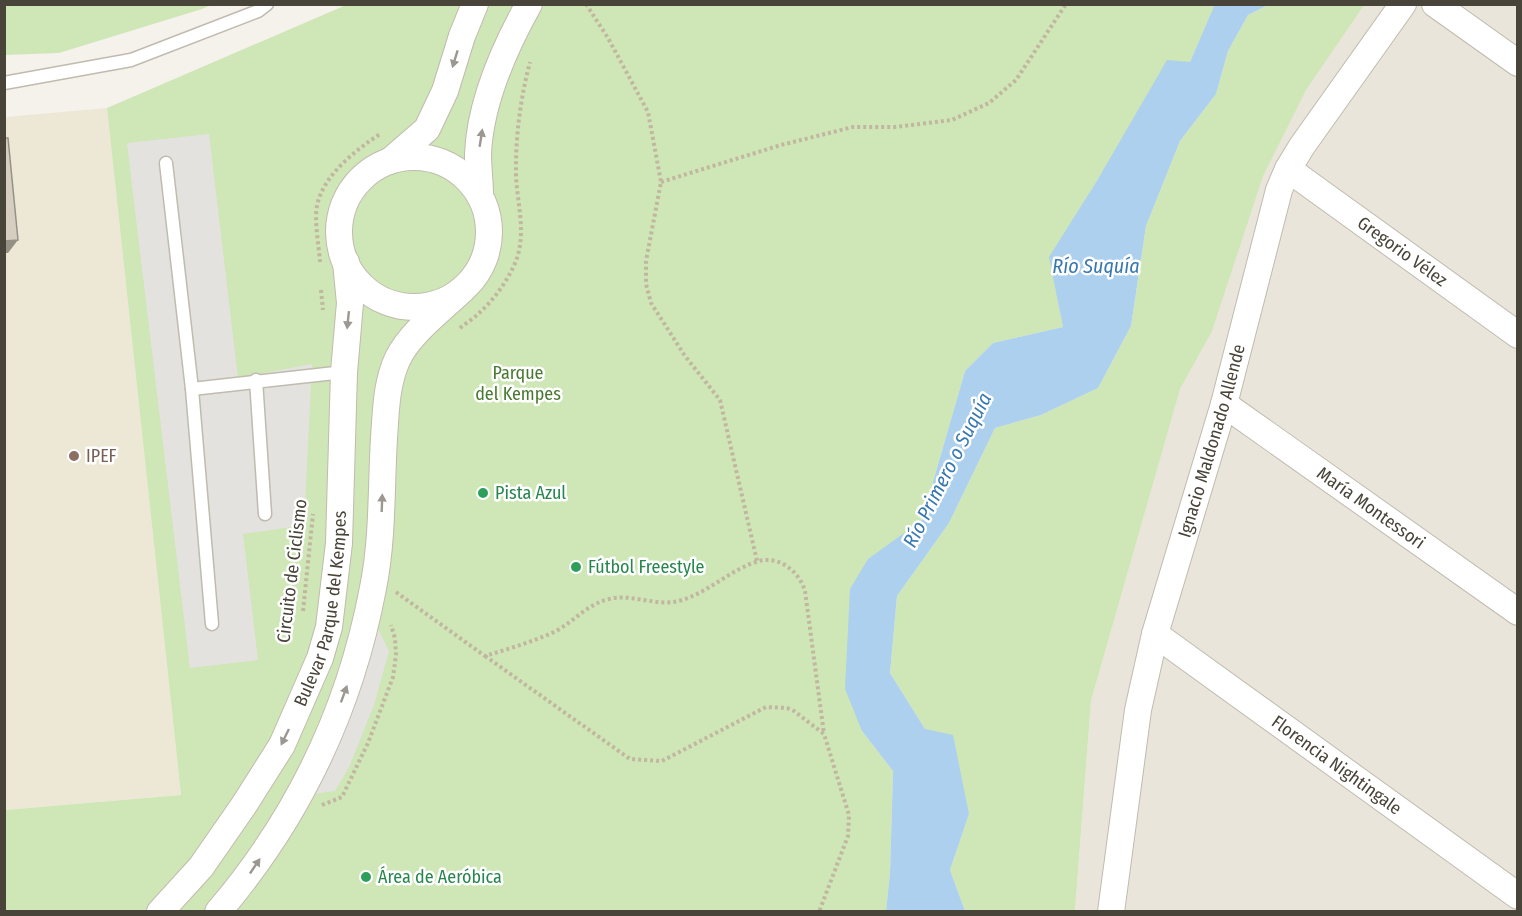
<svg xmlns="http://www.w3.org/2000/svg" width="1522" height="916" font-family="'Fira Sans Condensed',sans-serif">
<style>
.residential{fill:#e9e5da}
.education{fill:#ede8d6}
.green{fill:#cfe6b7}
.parking{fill:#e4e2df}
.water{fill:#acd0ed}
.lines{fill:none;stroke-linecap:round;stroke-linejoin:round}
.lane-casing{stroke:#c0bbae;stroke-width:15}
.street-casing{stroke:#c0bbae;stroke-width:28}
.path{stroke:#c1b7a0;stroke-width:4;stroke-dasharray:3 3;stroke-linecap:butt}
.lane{stroke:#fff;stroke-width:12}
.street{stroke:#fff;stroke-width:26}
.shaded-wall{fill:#969187}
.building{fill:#d6cfc1;stroke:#969187;stroke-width:1.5}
.oneway{fill:#9b9892}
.education-dot{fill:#8d6e63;stroke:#fff;stroke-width:2}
.leisure-dot{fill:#2e9e5b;stroke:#fff;stroke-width:2}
.labels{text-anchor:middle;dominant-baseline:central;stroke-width:5;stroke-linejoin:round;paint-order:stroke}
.street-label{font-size:18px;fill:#494439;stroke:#fff}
.park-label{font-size:18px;fill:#48792f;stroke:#fff}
.education-label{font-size:18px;fill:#785e54;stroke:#fff;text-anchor:start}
.leisure-label{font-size:18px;fill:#27864d;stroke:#fff;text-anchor:start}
.water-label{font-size:20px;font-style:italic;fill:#3778b0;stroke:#fff}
</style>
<rect width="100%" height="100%" fill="#f5f2ec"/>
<path class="residential" d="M1354 5H1517V911L1075 912 1091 701 1223 236Z"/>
<path class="education" d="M107 108 181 795 5 810V117Z"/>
<g class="green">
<path d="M4 5 5 4 211 5 202 9 59 53 5 55Z"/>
<path d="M346 5H1215L1190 62 1098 179 1050 257 1063 327 993 343 965 371 922 520 869 559 862 731 893 771 890 873 886 911 5 912V810L181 795 107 108Z"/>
<path d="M1268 5H1364L1306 90 1263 176 1212 331 1180 389 1091 701 1075 911H965L950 870 969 814 925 729 890 673 897 596 949 523 995 428 1041 415 1098 388 1131 326 1146 226 1180 141 1216 94 1228 51 1248 15Z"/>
</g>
<g class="parking">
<path d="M209 134 238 378 312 364 304 525 243 534 258 660 190 668 127 143Z"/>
<path d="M377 627 389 651 374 705 349 767 335 791 312 794Z"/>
</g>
<path class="water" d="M1215 4 1268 5 1248 15 1228 51 1216 94 1180 141 1146 226 1131 326 1098 388 1041 415 995 428 949 523 897 596 890 673 925 729 953 735 969 814 950 870 965 911H886L890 873 893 771 862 731 845 689 850 589 868 559 922 520 965 371 993 343 1063 327 1049 257 1098 179 1167 60 1190 62Z"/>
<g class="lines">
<defs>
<g id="lane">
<path d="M4 83 131 60 258 11 267 4"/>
<path d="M166 163 192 389 212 624"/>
<path d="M256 380 265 514"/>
<path d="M192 389 344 372"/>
</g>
<g id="street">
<path d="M1435 4 1518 63"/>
<circle cx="414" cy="232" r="75"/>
<path d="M390 161 427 129 445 91 462 36 475 4"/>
<path id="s1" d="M1288 169 1518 335"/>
<path d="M480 196C480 182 478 168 478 154 480 104 505 47 529 4"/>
<path id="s2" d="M1224 404 1518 612"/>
<path id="s3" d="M1155 634 1518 896"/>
<path id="s4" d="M160 912 201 867 244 805 282 745 320 658 329 627 339 543 344 372 350 303 346 262"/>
<path d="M218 912C299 817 350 710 373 588 383 539 381 488 384 438 386 411 386 383 398 358 411 332 442 309 463 289"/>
<path id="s5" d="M1111 912 1138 710 1155 634 1224 404 1279 190 1288 169 1302 146 1403 4"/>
</g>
</defs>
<use href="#lane" class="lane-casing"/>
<use href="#street" class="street-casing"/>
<g class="path">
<path d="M586 4 608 38 648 112 661 182 646 261V284L651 303 685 356 720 400 757 561"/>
<path d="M661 182 781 145 853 127H895L952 120 989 103 1016 80 1066 4"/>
<path d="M320 262C319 246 314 221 317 206 323 175 356 150 380 134"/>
<path d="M321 290 323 310"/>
<path d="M460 328C466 323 473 319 478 314 494 300 510 278 517 258 527 228 515 197 516 167 516 132 521 96 530 62"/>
<path d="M396 592 485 656C508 649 532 642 554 632 574 622 587 604 609 599 634 593 657 608 682 600 709 592 730 570 756 562 778 554 799 571 805 591L824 734"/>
<path d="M303 611 313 514"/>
<path d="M485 656 630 759 662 761 766 707 787 708 794 711 824 734 849 815 848 836 819 912"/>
<path d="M322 805 342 797 368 743 393 677 396 655 395 638 391 625"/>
</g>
<use href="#lane" class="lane"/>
<use href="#street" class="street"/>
</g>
<path class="shaded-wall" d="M18 240 8 253H4V241Z"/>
<path class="building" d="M4 138H8L18 240 4 241Z"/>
<defs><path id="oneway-solid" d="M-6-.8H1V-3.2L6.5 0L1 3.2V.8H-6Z" transform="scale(1.5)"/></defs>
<g class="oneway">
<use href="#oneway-solid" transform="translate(455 59) rotate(107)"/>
<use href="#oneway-solid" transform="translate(481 138) rotate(-81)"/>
<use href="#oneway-solid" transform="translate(348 320) rotate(96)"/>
<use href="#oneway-solid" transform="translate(382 503) rotate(-88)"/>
<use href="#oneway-solid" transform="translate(344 694) rotate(-70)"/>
<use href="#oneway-solid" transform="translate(285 737) rotate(116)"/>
<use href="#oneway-solid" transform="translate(255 866) rotate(-56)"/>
</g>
<circle class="education-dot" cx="74" cy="456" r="6"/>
<g class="leisure-dot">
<circle cx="483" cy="493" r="6"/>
<circle cx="576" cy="567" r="6"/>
<circle cx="366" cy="877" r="6"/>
</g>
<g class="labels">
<g class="street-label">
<text stroke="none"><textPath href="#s1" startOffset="141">Gregorio Vélez</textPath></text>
<text stroke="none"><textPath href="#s5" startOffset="483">Ignacio Maldonado Allende</textPath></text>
<text stroke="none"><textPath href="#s2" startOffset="180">María Montessori</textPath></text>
<text transform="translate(292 571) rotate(-83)">Circuito de Ciclismo</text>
<text stroke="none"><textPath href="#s4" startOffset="351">Bulevar Parque del Kempes</textPath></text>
<text stroke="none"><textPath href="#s3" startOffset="224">Florencia Nightingale</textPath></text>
</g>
<g class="park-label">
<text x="518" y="373">Parque<tspan x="518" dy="21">del Kempes</tspan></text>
</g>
<g class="education-label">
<text x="86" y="456">IPEF</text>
</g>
<g class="leisure-label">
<text x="495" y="493">Pista Azul</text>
<text x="588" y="567">Fútbol Freestyle</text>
<text x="378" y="877">Área de Aeróbica</text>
</g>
<g class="water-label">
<text x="1096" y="266">Río Suquía</text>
<text transform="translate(947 470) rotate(-63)">Río Primero o Suquía</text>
</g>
</g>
<rect width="1522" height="916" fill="none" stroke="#494439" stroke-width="12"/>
</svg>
